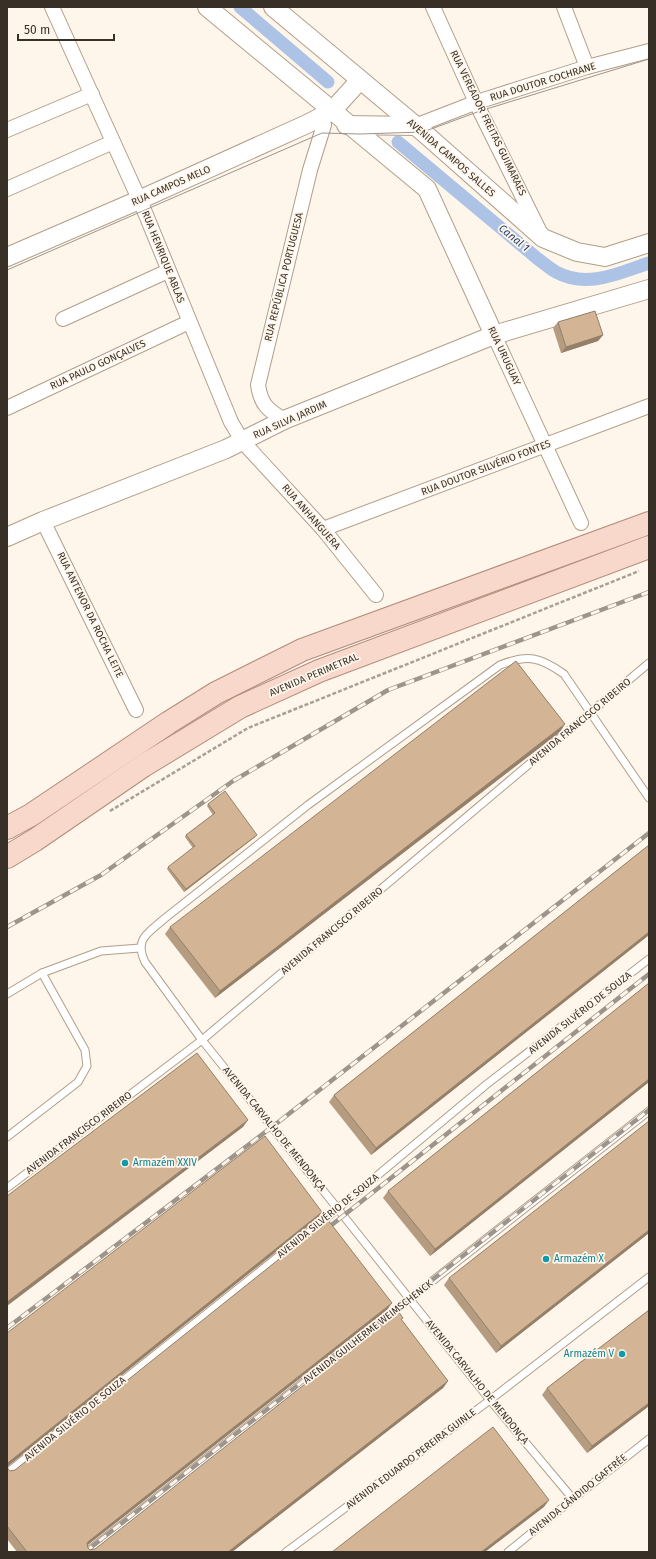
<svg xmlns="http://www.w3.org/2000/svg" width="656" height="1559" font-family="'Fira Sans',sans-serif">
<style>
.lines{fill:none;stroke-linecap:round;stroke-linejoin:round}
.canal{stroke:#adc3e6;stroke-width:13}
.service-casing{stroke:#b29e87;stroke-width:9}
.minor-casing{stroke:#b29e87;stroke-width:16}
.tertiary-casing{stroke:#b29e87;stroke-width:20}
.primary-casing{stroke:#b18c7a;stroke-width:24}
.path{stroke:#a89f95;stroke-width:2.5;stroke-dasharray:4 2;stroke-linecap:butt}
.service{stroke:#fff;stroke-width:7}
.minor{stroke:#fff;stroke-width:14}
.tertiary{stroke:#fff;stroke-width:18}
.primary{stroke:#f7d8ca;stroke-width:22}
.tram{stroke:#9d948b;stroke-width:1}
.rail-casing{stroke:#9d948b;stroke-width:4.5}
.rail{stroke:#fef5eb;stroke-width:3;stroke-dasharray:9;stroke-linecap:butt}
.wall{fill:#b59c80}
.shaded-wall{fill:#947f68}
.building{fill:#d3b595;stroke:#947f68}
.culture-dot{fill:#0f9aa8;stroke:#fef5eb;stroke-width:1.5}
.labels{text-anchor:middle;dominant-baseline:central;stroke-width:3.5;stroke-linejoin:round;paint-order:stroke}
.street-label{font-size:10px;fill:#382f26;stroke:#fef5eb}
.culture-label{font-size:10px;fill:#0d838f;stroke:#fef5eb;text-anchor:start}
.water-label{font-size:11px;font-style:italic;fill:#274371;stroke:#fef5eb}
</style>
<rect width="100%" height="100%" fill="#fef5eb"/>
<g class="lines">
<g class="canal">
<path d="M240 7 328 82"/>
<path d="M398 142 538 259C544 263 550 269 556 272 587 289 619 273 649 263"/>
</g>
<defs>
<g id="service">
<path d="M7 994 42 973 101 951 140 948"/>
<path d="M7 1137 78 1082 87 1066 85 1050 42 973"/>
<path d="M7 1188 202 1040 649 663"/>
<path d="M7 1473 324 1220 487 1084 649 959"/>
<path d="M573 1499 490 1400 338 1209 202 1040 145 962C134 939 148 933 164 919L308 805 500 665C528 654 540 657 564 674L649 798"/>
<path d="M87 1552 649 1111"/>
<path d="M286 1552 490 1400 649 1277"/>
<path d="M508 1552 573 1499 649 1439"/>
</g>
<g id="minor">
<path d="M52 7 144 210 231 422 243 442 323 529 376 595"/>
<path d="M433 7 480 111 541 234"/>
<path d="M564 7 587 67"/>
<path d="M415 126 477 102 587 67 649 51"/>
<path d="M7 130 92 94"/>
<path d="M7 189 113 142"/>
<path d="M63 319 168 271"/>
<path d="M494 335 581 523"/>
<path d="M7 408 189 322"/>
<path d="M284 420C268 410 261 405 258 385L310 170 324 125"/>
<path d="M43 521 136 710"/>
<path d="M323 529 649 406"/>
</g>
<g id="tertiary">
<path d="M207 7 427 189 494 335"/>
<path d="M273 7 423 132 543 238 577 252 605 257 649 243"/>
<path d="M346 125 415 126"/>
<path d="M7 257 139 200 307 124 332 111 360 80"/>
<path d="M7 537 43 521 226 449 284 420 494 335 649 289"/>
</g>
<g id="primary">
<path d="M7 828 31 815 168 723 216 693 302 650 649 523"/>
<path d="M7 857 35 840 143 766 240 707 319 671 649 547"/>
</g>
</defs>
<use href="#service" class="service-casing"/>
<use href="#minor" class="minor-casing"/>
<use href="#tertiary" class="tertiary-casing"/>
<use href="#primary" class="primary-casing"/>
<path class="path" d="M110 811 248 728 639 571"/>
<use href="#service" class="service"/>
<use href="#minor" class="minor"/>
<use href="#tertiary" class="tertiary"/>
<use href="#primary" class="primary"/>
<path class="tram" d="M7 270 322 133 360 134 423 132 480 111 649 59"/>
<defs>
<g id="rail">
<path d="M7 927 101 875 233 781 388 690 649 592"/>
<path d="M324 1231 649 974"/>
<path d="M7 1328 272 1127 649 833"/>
<path d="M85 1552 649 1110"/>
</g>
</defs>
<use href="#rail" class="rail-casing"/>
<use href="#rail" class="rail"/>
</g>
<g class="wall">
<path d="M558 322 603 335 598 341 561 353 553 328Z"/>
<path d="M560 732 215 998 165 934 170 927Z"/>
<path d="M208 804 255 837 184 892 167 869 168 867 193 848 185 837 186 835 213 815 207 806Z"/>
<path d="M649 845V935L371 1155 329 1102 334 1095Z"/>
<path d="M649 983V1082L430 1256 383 1198 388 1191Z"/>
<path d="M317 1219 7 1466 8 1469 10 1471 15 1470 387 1310 87 1545 88 1548 90 1550 95 1549 401 1320 448 1381 443 1388 232 1552H17L7 1539V1333Z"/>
<path d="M649 1233 496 1353 444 1285 449 1278Z"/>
<path d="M649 1310V1406L587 1453 542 1395 547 1388Z"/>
</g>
<g class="shaded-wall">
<path d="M603 335 598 341 561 353 566 347Z"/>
<path d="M565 724 560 732 215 998 220 991Z"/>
<path d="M257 835 255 837 184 892 186 889Z"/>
<path d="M649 932V935L371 1155 376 1148Z"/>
<path d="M649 1079V1082L430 1256 435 1249Z"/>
<path d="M248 1120 243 1127 7 1306V1302Z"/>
<path d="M322 1212 317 1219 7 1467V1465L9 1462Z"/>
<path d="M649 1230V1233L496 1353 501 1346Z"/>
<path d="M392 1303 387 1310 84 1548 89 1541Z"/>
<path d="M448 1381 443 1388 232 1552H228Z"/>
<path d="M649 1403V1406L587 1453 592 1446Z"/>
<path d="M549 1500 544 1507 485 1552H481Z"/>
</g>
<g class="building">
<path d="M595 311 603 335 566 347 558 322Z"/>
<path d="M516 661 565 724 220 991 170 927Z"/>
<path d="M225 791 257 835 186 889 168 867 195 846 186 835 215 813 208 804Z"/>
<path d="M649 845V932L376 1148 334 1095Z"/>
<path d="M649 983V1079L435 1249 388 1191Z"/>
<path d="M197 1053 248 1120 7 1302V1196Z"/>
<path d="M649 1121V1230L501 1346 449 1278Z"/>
<path d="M265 1136 322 1212 9 1462 7 1464 8 1469 10 1471 15 1470 328 1220 392 1303 89 1541 87 1543 88 1548 90 1550 95 1549 398 1311 403 1318 401 1319 448 1381 228 1552H27L7 1526V1333Z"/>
<path d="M649 1310V1403L592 1446 547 1388Z"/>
<path d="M493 1427 549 1500 481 1552H332Z"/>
</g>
<g class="culture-dot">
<circle cx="125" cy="1163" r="4"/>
<circle cx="546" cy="1259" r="4"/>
<circle cx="622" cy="1354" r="4"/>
</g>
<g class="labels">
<g class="street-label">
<text transform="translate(543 82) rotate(-17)">RUA DOUTOR COCHRANE</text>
<text transform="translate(488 123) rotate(64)">RUA VEREADOR FREITAS GUIMARAES</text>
<text transform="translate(451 158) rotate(41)">AVENIDA CAMPOS SALLES</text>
<text transform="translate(171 186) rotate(-24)">RUA CAMPOS MELO</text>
<text transform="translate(163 257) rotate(68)">RUA HENRIQUE ABLAS</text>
<text transform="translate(284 277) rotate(-76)">RUA REPÚBLICA PORTUGUESA</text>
<text transform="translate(504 356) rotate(65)">RUA URUGUAY</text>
<text transform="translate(98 365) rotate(-25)">RUA PAULO GONÇALVES</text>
<text transform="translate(290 420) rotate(-24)">RUA SILVA JARDIM</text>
<text transform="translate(486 468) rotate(-21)">RUA DOUTOR SILVÉRIO FONTES</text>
<text transform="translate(311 517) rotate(49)">RUA ANHANGUERA</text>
<text transform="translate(90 615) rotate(64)">RUA ANTENOR DA ROCHA LEITE</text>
<text transform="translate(314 675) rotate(-23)">AVENIDA PERIMETRAL</text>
<text transform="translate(580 722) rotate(-40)">AVENIDA FRANCISCO RIBEIRO</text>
<text transform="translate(332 931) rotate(-40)">AVENIDA FRANCISCO RIBEIRO</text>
<text transform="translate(580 1013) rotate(-38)">AVENIDA SILVÉRIO DE SOUZA</text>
<text transform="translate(274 1129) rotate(51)">AVENIDA CARVALHO DE MENDONÇA</text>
<text transform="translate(79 1133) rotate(-37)">AVENIDA FRANCISCO RIBEIRO</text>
<text transform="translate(328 1216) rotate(-39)">AVENIDA SILVÉRIO DE SOUZA</text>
<text transform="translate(368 1332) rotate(-38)">AVENIDA GUILHERME WEIMSCHENCK</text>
<text transform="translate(477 1382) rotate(51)">AVENIDA CARVALHO DE MENDONÇA</text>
<text transform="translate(75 1419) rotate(-39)">AVENIDA SILVÉRIO DE SOUZA</text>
<text transform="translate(411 1459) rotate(-37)">AVENIDA EDUARDO PEREIRA GUINLE</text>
<text transform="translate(578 1495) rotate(-39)">AVENIDA CÂNDIDO GAFFRÉE</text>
</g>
<g class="culture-label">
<text x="133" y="1163">Armazém XXIV</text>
<text x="554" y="1259">Armazém X</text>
<text x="614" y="1354" text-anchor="end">Armazém V</text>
</g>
<g class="water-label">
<text transform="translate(514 238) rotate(39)">Canal 1</text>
</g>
</g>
<rect width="656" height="1559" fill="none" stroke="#382f26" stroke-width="16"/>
<path d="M18 34v6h96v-6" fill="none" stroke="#382f26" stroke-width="2"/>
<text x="24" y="34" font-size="12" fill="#382f26" stroke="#fef5eb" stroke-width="3" paint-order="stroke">50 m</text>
</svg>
